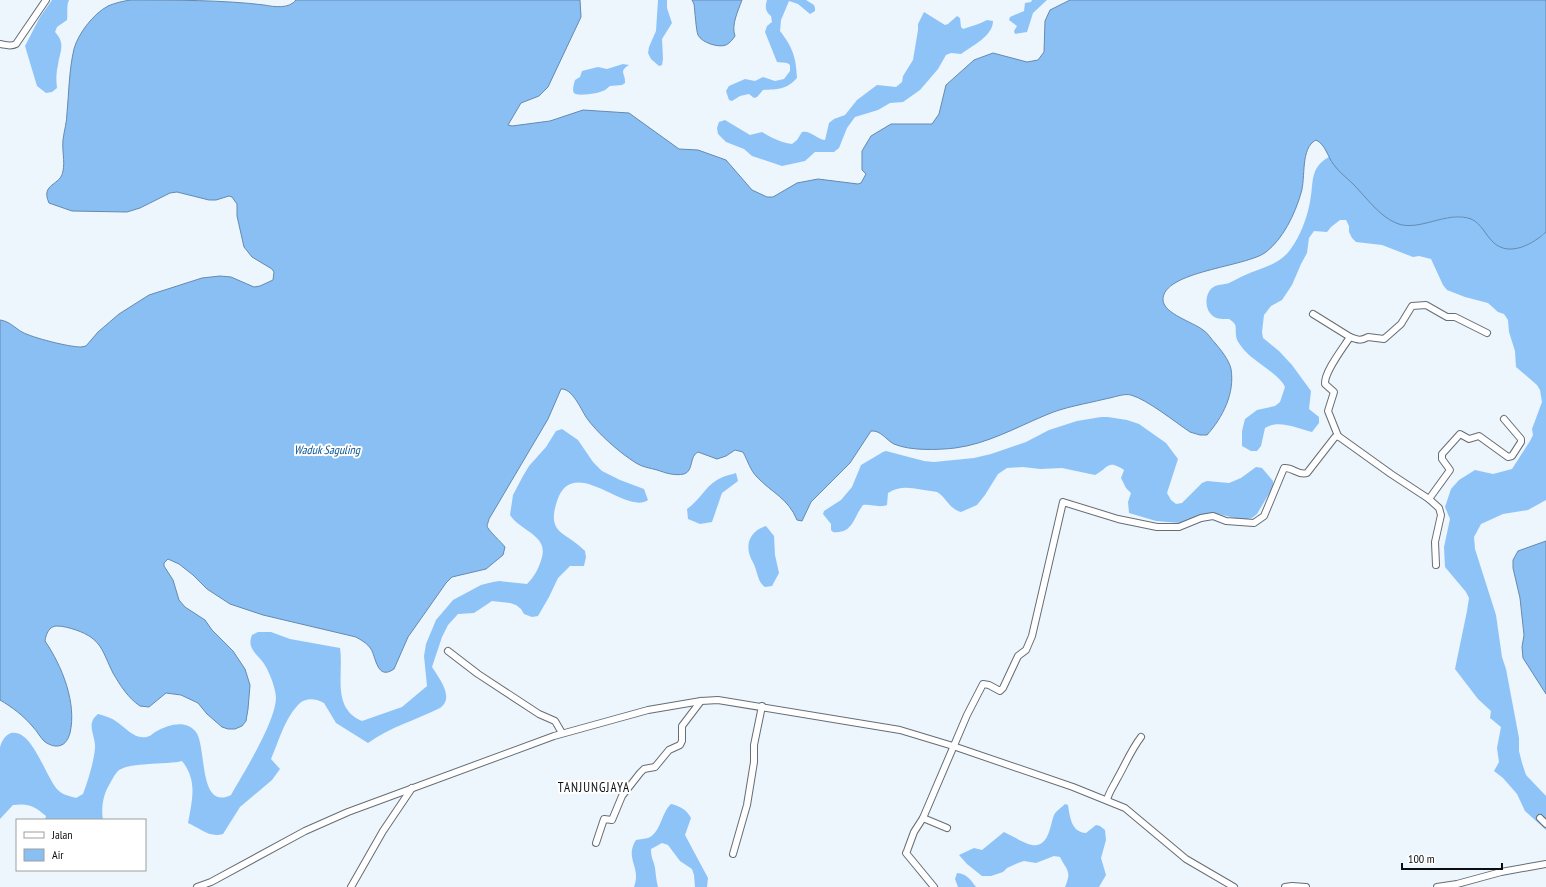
<svg xmlns="http://www.w3.org/2000/svg" width="1546" height="887" font-family="'PT Sans Narrow',sans-serif">
<style>
.forest{fill:#8ec3f8}
.water{fill:#8abff4;stroke:#648ab0}
.lines{fill:none;stroke-linecap:round;stroke-linejoin:round}
.minor-casing{stroke:#666d74;stroke-width:8}
.minor{stroke:#fff;stroke-width:6}
.labels{text-anchor:middle;dominant-baseline:central;stroke-width:4;stroke-linejoin:round;paint-order:stroke}
.water-label{font-size:12px;font-style:italic;fill:#0e5894;stroke:#fff}
.quarter-label{font-size:13px;letter-spacing:1px;fill:#0b0e11;stroke:#fff}
</style>
<rect width="100%" height="100%" fill="#edf5fd"/>
<g class="forest">
<path d="M52 0H69C66 7 68 13 67 20L57 27 55 32C66 44 60 51 58 65 56 73 56 80 57 88L52 92 46 93 37 86 25 46 40 17Z"/>
<path d="M658 0H667V8L672 23 662 39 663 59 662 65 659 66 651 59 648 53 649 47 656 31Z"/>
<path d="M767 0H806L814 5 815 8V11L810 14 798 4 789 1 781 20 780 31C793 48 796 57 797 78 786 90 778 89 763 90L757 97 754 98 749 94 740 96 732 101 729 100 726 91 729 86 745 79 755 81 763 77 775 81 784 79 790 71V65L787 63 777 62 765 32 767 26 772 22 771 16C765 11 765 7 767 0Z"/>
<path d="M1032 0H1047L1033 13 1027 32 1015 34 1014 31 1017 26 1009 20 1010 17 1024 11 1025 3 1031 2Z"/>
<path d="M924 12 945 25 948 24 957 16 960 18 961 27 963 29C971 26 980 24 987 20L993 21C993 36 972 46 961 54L951 53 946 55 938 69 920 90 903 102 890 103 878 110 855 117 847 128 839 148 834 152H815L805 161 782 166 752 156 744 149 726 142 718 134 717 128 719 122 725 120 750 135 762 132C772 138 780 142 792 144L797 140 802 132C811 130 816 139 825 140L829 123 834 119 845 115 857 100 877 85 896 87 902 82 903 76 913 60 918 30V24Z"/>
<path d="M623 64 629 65C618 72 626 73 625 83L622 85 610 86C608 87 607 89 605 90 601 93 577 97 574 93 572 90 574 84 575 80L580 77 582 71 598 67 607 69Z"/>
<path d="M1329 157 1334 164 1407 226C1425 223 1462 210 1477 222 1483 228 1489 237 1495 244L1542 236 1546 232V500L1528 510 1503 514 1481 524 1474 537 1475 549 1496 615 1502 657 1506 669 1519 738V751L1522 763 1526 775 1546 796V830L1525 811 1517 794 1503 778 1494 771 1499 762 1497 748 1501 727 1490 718 1491 711 1478 699 1455 669 1467 611 1469 598 1466 592 1445 567 1444 547 1450 519 1445 507 1451 489 1459 480 1475 470 1493 474 1512 469 1530 441 1533 435 1532 429 1542 402 1540 390 1537 385 1516 367 1515 351 1509 332 1508 320 1504 314 1498 312 1488 303 1465 297 1447 290 1443 285 1431 259 1419 256 1413 257 1382 245 1356 242 1352 238 1349 232V226L1346 220H1340L1331 227 1327 232 1314 231 1309 238 1307 253 1301 264 1292 285 1282 300 1271 306 1264 315 1262 332 1263 338 1279 351 1292 365 1311 391 1309 409 1319 417V423L1312 432C1298 429 1279 419 1265 428L1261 446 1257 451H1251L1242 446V431L1245 419 1257 410 1275 406 1280 402 1285 387C1280 375 1255 362 1245 351 1242 347 1236 341 1236 335 1235 326 1238 325 1229 319 1222 319 1215 320 1210 313 1205 307 1205 294 1212 288 1217 284 1223 285 1229 283 1234 281 1238 278 1243 276 1260 268 1278 266 1290 250 1300 237 1307 218 1310 202 1314 183 1309 168 1329 157Z"/>
<path d="M1101 417H1108L1127 420 1139 424 1166 443 1178 459 1167 493 1171 500 1176 504 1182 503 1202 483 1207 481 1229 483 1241 478 1256 467 1262 468 1273 481V487L1257 514 1252 518 1243 520 1214 513 1180 523 1156 521 1129 513 1128 502 1131 493 1126 488 1121 478 1124 470C1107 459 1109 468 1095 475L1062 468 1040 469 1023 467 1007 468 998 474 985 495 977 505 961 512C948 508 947 498 937 492 934 491 928 491 924 490 911 488 900 485 888 493L887 505C878 508 872 504 863 505 853 518 853 534 833 532L831 530V524L823 514 824 511 841 500 852 487 861 465 883 452 886 451 924 461 934 462 974 458 991 454 1026 442 1049 430 1077 421Z"/>
<path d="M562 429 578 440 593 462 602 471 620 480 644 489 648 500C626 516 573 453 557 501 546 535 566 531 585 551L586 557 584 566H570L558 578 549 597 538 616 532 617 524 614 521 609 516 605 510 603 492 601 474 613 458 614 448 625 442 637 432 667C439 678 455 698 440 708 416 720 390 727 368 743L336 723 324 703C317 699 307 697 300 703 285 717 279 741 271 759L280 769 272 780 240 807 223 834C209 838 200 828 188 823 192 800 198 781 182 761 166 765 128 762 118 771 114 775 111 782 108 787 103 796 101 809 103 820H45L46 816C34 806 29 803 13 805L0 819V747C2 741 5 735 11 733 33 728 46 780 59 791 63 795 70 796 76 798L83 794C88 781 94 761 95 748 96 736 85 724 98 714 105 716 112 718 117 722 126 728 134 739 146 737 150 737 153 733 157 731 168 725 186 719 196 732 207 747 198 811 231 795 244 772 275 723 276 698 276 688 268 668 262 661 255 652 247 648 252 635L258 632H271L290 639 340 648C344 674 331 708 362 721L402 707 427 686 424 656 426 644 436 620 453 600 481 585 493 582 499 581 527 584C535 576 539 568 542 557 548 535 520 531 510 515L513 495 523 476 529 466 546 447 556 431Z"/>
<path d="M736 473 738 481 722 493 712 522 700 524 688 519 687 509C699 501 705 487 717 480 723 476 730 475 736 473Z"/>
<path d="M766 526 774 536 775 555 779 573 772 586 765 587C758 582 758 575 755 567 754 563 751 560 750 556 745 542 752 530 766 526Z"/>
<path d="M671 804C680 806 687 810 691 818L685 835 708 878 707 887H695L694 875 692 869 680 861 668 845 662 843 651 849C651 859 654 861 655 868 656 875 656 880 658 887H634C642 868 624 858 636 840 640 839 645 839 648 838 661 833 661 813 671 804Z"/>
<path d="M1065 804 1068 805C1070 817 1071 832 1086 833L1096 825 1100 826 1105 830 1106 840 1101 858 1106 875 1099 887H1065C1072 871 1067 871 1060 857L1054 856 1036 863 1024 861 1018 863 1007 868 1003 872 991 876H982L967 864 959 855 974 848 982 850 1004 832C1013 836 1023 843 1032 845 1049 848 1050 825 1054 815 1056 811 1062 807 1065 804Z"/>
<path d="M957 873C967 874 970 879 976 887H958L955 879Z"/>
</g>
<g class="water">
<path d="M131 0C173 0 224 0 264 5 275 7 289 9 296 0H580L581 17 548 87 539 96 521 103 508 125 512 126 550 121 583 110 629 113 679 149 698 150 726 160 752 190 767 197H773L797 183 818 179 858 184 861 183 866 174 862 170V151L871 136 891 124H932L939 114 946 85 974 60 993 53 1027 62 1038 60 1044 52 1045 21 1050 10 1070 0H1546V232C1533 244 1510 257 1494 243 1486 236 1481 223 1471 219 1447 210 1418 233 1396 223 1379 216 1366 197 1353 184 1347 178 1339 172 1334 165 1327 156 1326 145 1316 140 1300 148 1306 178 1301 193 1295 214 1283 239 1266 252 1247 267 1162 271 1163 300 1164 314 1193 322 1203 330 1208 333 1211 339 1215 343 1221 350 1229 360 1231 369 1235 393 1223 417 1207 435H1200L1190 432C1175 422 1148 400 1131 395 1124 393 1112 398 1105 399 1085 404 1064 407 1046 415 1017 427 987 444 955 448 938 450 910 451 894 444 886 440 881 430 871 431L850 463 811 502 802 521 797 520C788 498 772 493 757 477 750 470 748 461 743 452L735 450 726 456 717 459 698 452C689 456 694 471 684 474 674 476 666 473 657 470 650 468 642 467 636 463 620 453 597 433 586 417 581 409 572 388 561 389L548 419 489 519C489 520 487 525 487 526 487 529 502 543 505 547L503 555 486 569 452 577 446 583 408 637 394 669C377 681 376 657 371 649 367 643 361 640 356 637L263 615 230 604 207 589 193 575 179 564 168 559 164 563V566L173 580 179 600 185 607 205 620 212 630 233 651 245 669 250 685 248 709 246 721 242 726 235 729H228L222 727 207 714 198 703 181 695 166 693 149 707 140 706C128 698 120 685 113 673 102 651 102 639 76 630 70 628 63 626 57 626 49 626 46 634 45 641 62 666 77 703 70 733 68 740 64 747 55 746 52 746 46 743 44 741 40 737 37 731 33 727 24 716 12 707 0 700V320C9 321 15 328 22 332 33 338 69 347 81 347L86 346 98 332 119 314 149 295 202 278 220 276 231 277 254 287 260 286 273 280 274 272 272 269 252 257 244 247 237 216V204L232 197 229 196 216 200H209L177 192 170 193 140 208 127 212 72 211 49 203C40 183 61 186 63 171 65 161 62 151 63 140 64 131 67 122 67 113 69 92 69 70 74 49 78 34 93 14 108 6 115 3 123 1 131 0Z"/>
<path d="M692 0H742C738 11 731 25 735 36 733 39 730 43 726 45 719 48 702 43 698 35 696 30 695 11 694 4Z"/>
<path d="M1546 541V694L1523 658 1522 647 1524 635 1520 598 1513 568V560L1518 551Z"/>
</g>
<g class="lines">
<defs>
<g id="minor">
<path d="M0 44C6 45 11 47 16 44L46 0"/>
<path d="M1313 314 1350 337"/>
<path d="M1338 436 1328 411 1334 392 1325 384C1324 372 1343 348 1350 337 1358 340 1361 341 1368 337L1384 339 1401 324 1412 306 1426 305 1447 317H1455L1487 333"/>
<path d="M1429 499 1450 470 1442 459V454L1460 434 1469 439 1479 436 1508 457 1512 456 1521 442V439L1504 419"/>
<path d="M448 651 478 674 539 714 555 721 562 733"/>
<path d="M1107 800C1109 792 1113 787 1117 779 1125 765 1131 750 1141 737"/>
<path d="M923 818 947 828"/>
<path d="M1540 818 1546 824"/>
<path d="M596 843 604 819 612 820 622 796 640 773 644 769 655 767 669 750 680 745 682 741V726L701 701"/>
<path d="M733 854 747 805 754 762V745L762 706"/>
<path d="M197 887 211 882 305 831 348 812 554 736 648 710 701 701 718 700 900 730 953 746 1073 787 1125 808 1186 859 1234 887"/>
<path d="M351 887 383 831 412 788"/>
<path d="M934 887 906 853 907 851 914 832 923 818 967 715 983 684 989 685 1000 691 1003 688 1018 656 1026 650 1032 636 1063 502 1118 519 1157 527H1179L1201 518 1213 516 1226 521 1254 523 1264 516 1284 468C1293 467 1298 476 1307 473L1335 437 1338 436 1391 474 1429 499 1439 508 1441 515 1435 542 1436 565"/>
<path d="M1285 887 1292 886 1306 887"/>
<path d="M1437 887 1457 884 1501 872 1546 864"/>
</g>
</defs>
<use href="#minor" class="minor-casing"/>
<use href="#minor" class="minor"/>
</g>
<g class="labels">
<g class="water-label">
<text x="327" y="449">Waduk Saguling</text>
</g>
<g class="quarter-label">
<text x="594" y="787">TANJUNGJAYA</text>
</g>
</g>
<rect x="16" y="819" width="130" height="52" fill="#ffffff" stroke="#9d9fa0"/>
<rect x="24" y="832" width="20" height="6" fill="#ffffff" stroke="#9d9fa0"/>
<text x="52" y="839" font-size="12" fill="#0b0e11">Jalan</text>
<rect x="24" y="849" width="20" height="12" fill="#8abff4" stroke="#9d9fa0"/>
<text x="52" y="859" font-size="12" fill="#0b0e11">Air</text>
<path d="M1402 863v6h100v-6" fill="none" stroke="#0b0e11" stroke-width="2"/>
<text x="1408" y="863" font-size="12" fill="#0b0e11" stroke="#ffffff" stroke-width="3" paint-order="stroke">100 m</text>
</svg>
